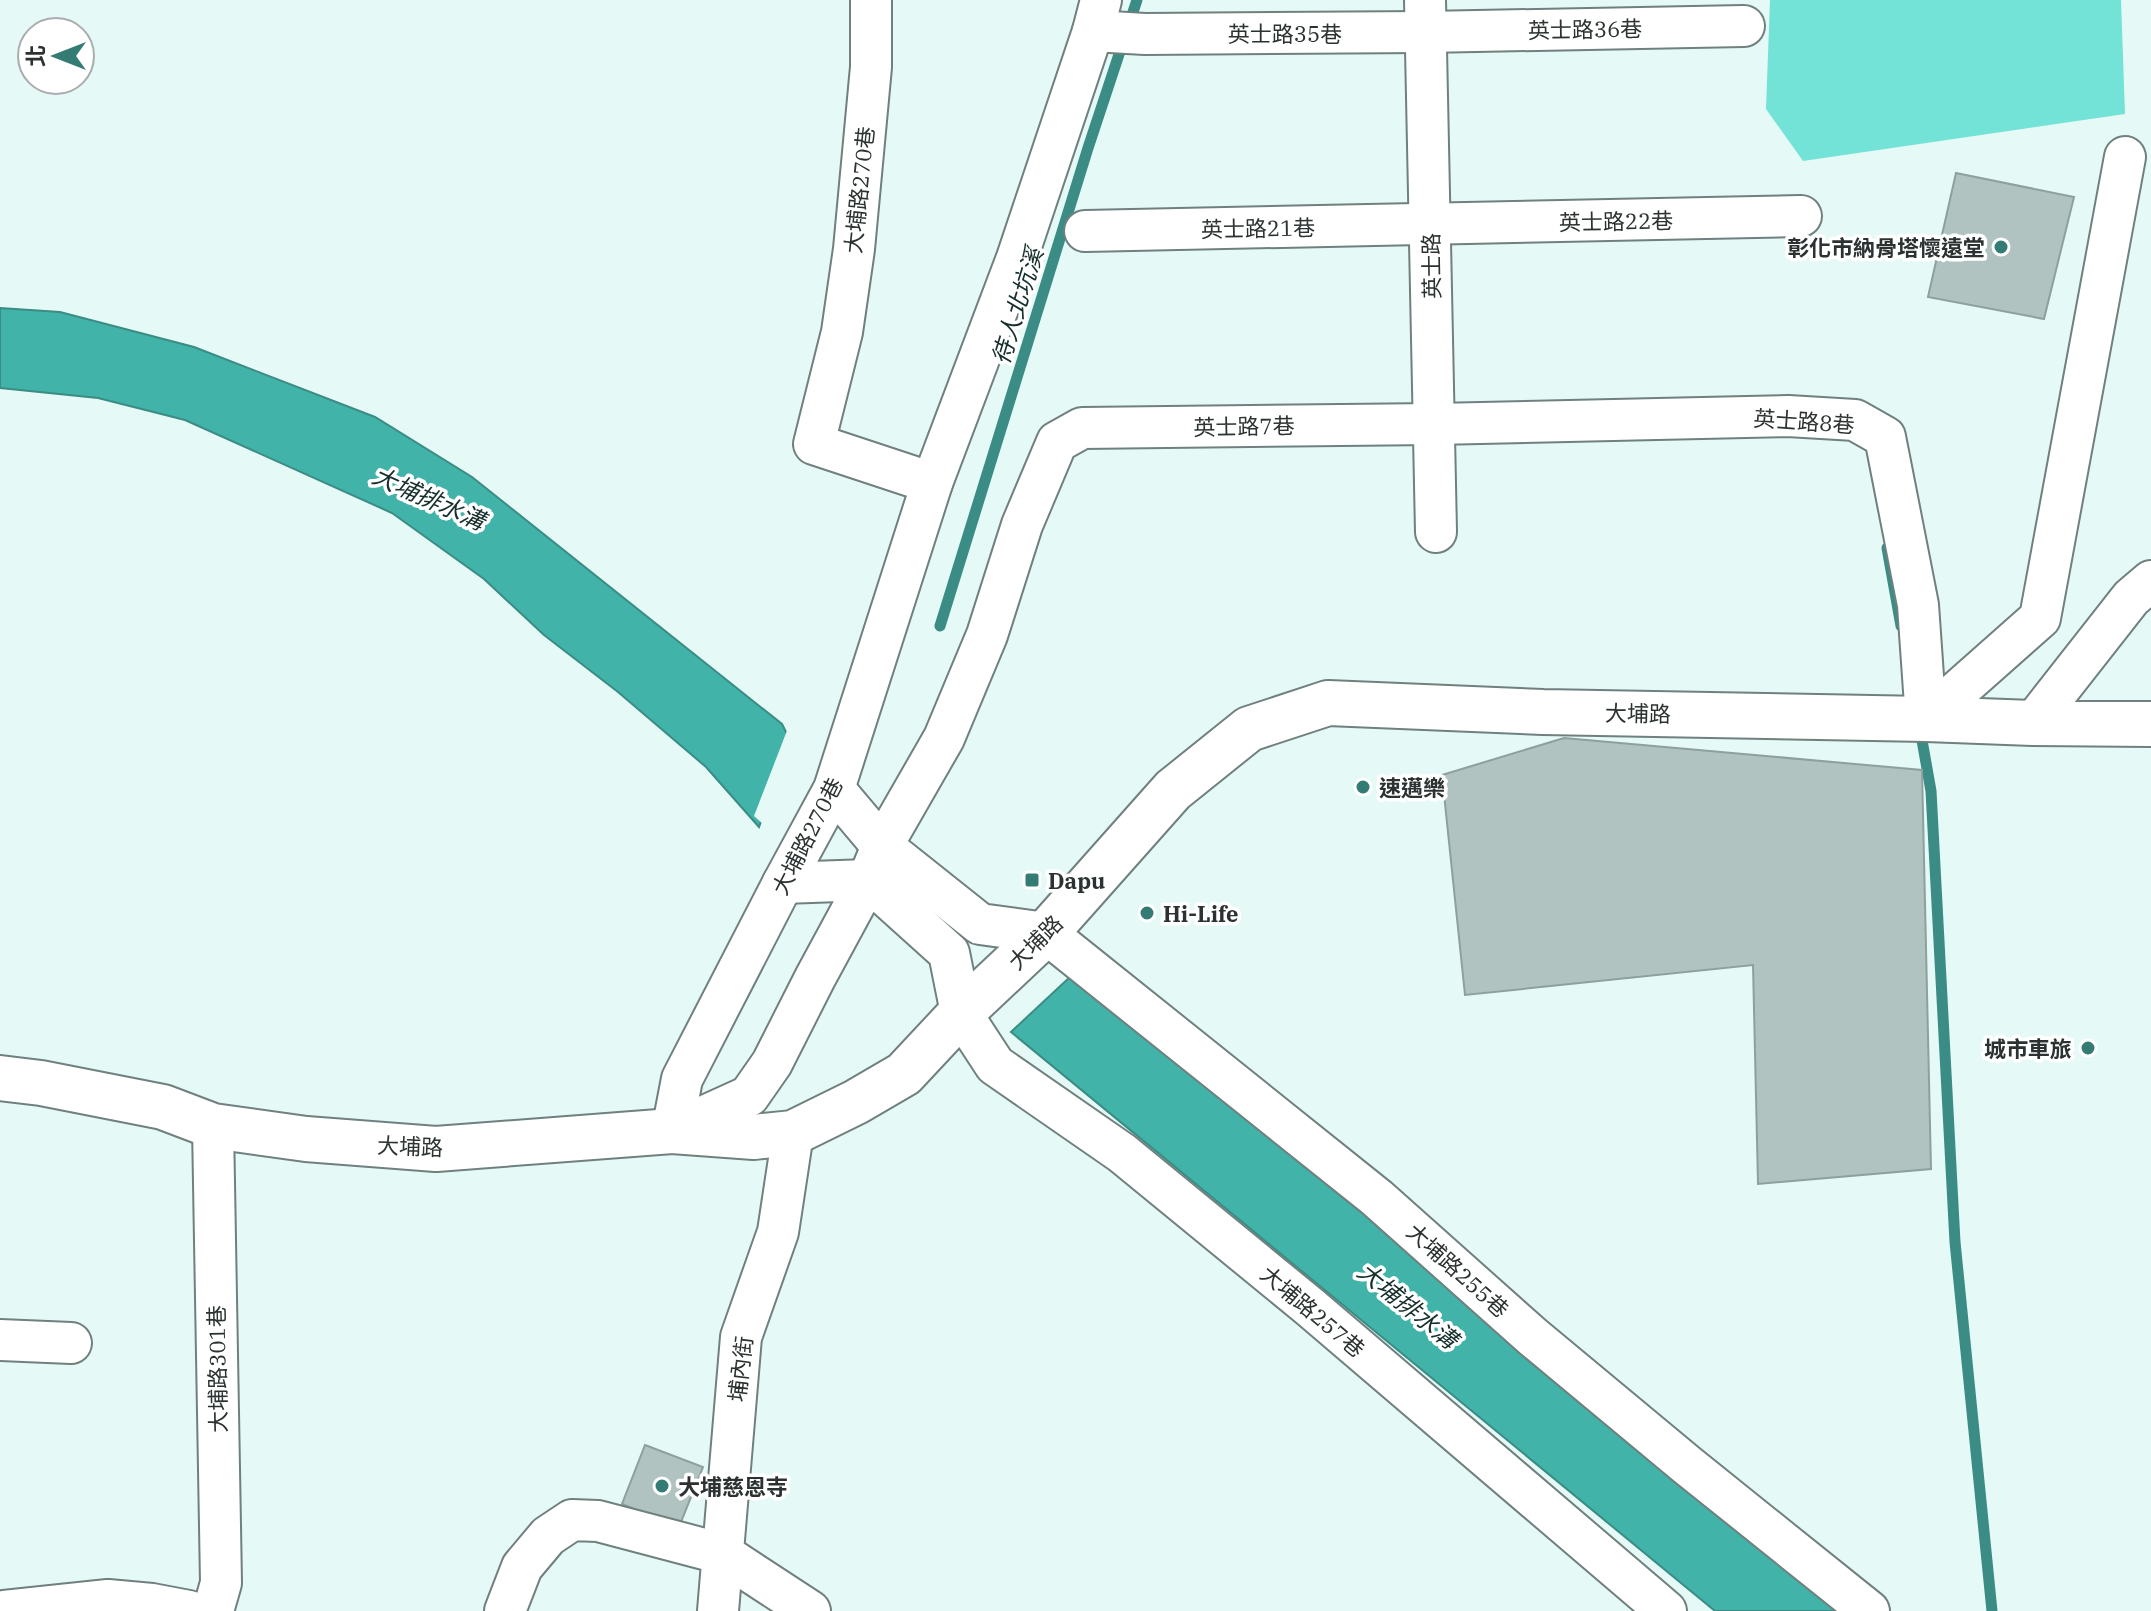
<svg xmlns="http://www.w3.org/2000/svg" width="2151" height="1611" font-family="'IBM Plex Serif','Noto Sans TC',serif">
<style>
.green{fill:#73e3d7}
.water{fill:#41b3a8;stroke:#3a8c84;stroke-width:2}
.pier{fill:#e5f9f6}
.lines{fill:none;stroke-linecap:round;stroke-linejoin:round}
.stream{stroke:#3a8c84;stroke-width:11}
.building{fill:#b0c3c0;stroke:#8ea09d;stroke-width:2}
.minor-casing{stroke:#6f807e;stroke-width:44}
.major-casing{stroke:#6f807e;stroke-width:48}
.minor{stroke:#fff;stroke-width:40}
.major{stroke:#fff;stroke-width:44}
.poi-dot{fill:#337b73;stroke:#fff;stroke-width:3}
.labels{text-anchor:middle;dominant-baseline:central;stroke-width:7;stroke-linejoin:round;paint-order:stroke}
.street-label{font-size:22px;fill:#2b3231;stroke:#fff}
.poi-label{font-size:22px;font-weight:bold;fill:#2b3231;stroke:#fff;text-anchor:start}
.water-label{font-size:24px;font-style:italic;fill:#162f2c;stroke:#fff}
</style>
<rect width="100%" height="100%" fill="#e5f9f6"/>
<path class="green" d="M1770 0H2121L2125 114 1803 161 1766 109Z"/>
<g class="water">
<path d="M0 308 60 312 194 347 375 417 472 477 782 724 793 746 776 781 759 827 706 767 618 692 544 635 484 579 392 513 185 420 98 398 0 388Z"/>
<path d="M1072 975 1538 1354 1838 1611H1715L1011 1032Z"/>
</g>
<path class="pier" d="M788 728 797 747 780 782 764 825 754 816Z"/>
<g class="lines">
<g class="stream">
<path d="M1887 548 1901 626"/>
<path d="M940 626 1088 148 1137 0"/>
<path d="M1920 729 1931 791 1955 1242 1992 1611"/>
</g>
</g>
<g class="building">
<path d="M1956 173 2074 197 2044 319 1928 297Z"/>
<path d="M1564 738 1922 770 1931 1169 1758 1184 1753 965 1465 995 1442 775Z"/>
<path d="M645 1445 703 1467 679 1527 622 1504Z"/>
</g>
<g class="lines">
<defs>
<g id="minor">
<path d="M871 0V67L854 249 842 332 814 444 932 483"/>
<path d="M1425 0 1436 532"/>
<path d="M1093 31 1145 34 1426 32 1744 26"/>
<path d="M1085 231 1801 216"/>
<path d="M1926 719 2040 618 2125 157"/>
<path d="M2033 723 2131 598 2151 581"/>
<path d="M834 789 882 846 980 924 1046 933 1377 1198 1533 1337 1687 1465 1869 1611"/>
<path d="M783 883 868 880 949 953 961 1013 995 1065 1122 1153 1310 1307 1666 1611"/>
<path d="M672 1131 749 1096 772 1063 815 978 868 880 882 846 944 738 987 635 1022 525 1057 442 1082 428 1435 424 1788 416 1855 420 1885 437 1918 605 1926 719"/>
<path d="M672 1131 682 1079 783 883 834 789 932 483 1017 258 1093 31 1101 0"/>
<path d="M0 1340 71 1343"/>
<path d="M4 1611 108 1600 152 1604 189 1611"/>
<path d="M213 1611 221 1583 213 1126"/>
<path d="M505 1611 522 1567 548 1536 572 1520 598 1521 723 1554 810 1611"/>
<path d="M718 1611 741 1337 778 1232 793 1133"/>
</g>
<path id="major" d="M0 1078 41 1083 163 1107 213 1126 306 1139 436 1149 672 1131 754 1137 793 1133 856 1102 904 1074 961 1013 1046 933 1173 790 1249 729 1328 703 1543 712 1926 719 2033 723 2151 724"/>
</defs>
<use href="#minor" class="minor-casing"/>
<use href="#major" class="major-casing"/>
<use href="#minor" class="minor"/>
<use href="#major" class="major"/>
</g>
<g class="poi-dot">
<circle cx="2001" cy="247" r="8"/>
<circle cx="1363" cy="787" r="8"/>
<rect x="1024" y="872" width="16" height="16" rx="4"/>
<circle cx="1147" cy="913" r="8"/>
<circle cx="2088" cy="1048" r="8"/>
<circle cx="662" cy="1486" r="8"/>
</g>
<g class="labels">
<g class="street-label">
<text transform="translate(1585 29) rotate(-1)">英士路36巷</text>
<text x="1285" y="33">英士路35巷</text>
<text transform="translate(859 190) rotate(-84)">大埔路270巷</text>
<text transform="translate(1616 221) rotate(-1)">英士路22巷</text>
<text transform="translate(1258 228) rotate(-1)">英士路21巷</text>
<text transform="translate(1431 266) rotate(-91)">英士路</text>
<text transform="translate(1804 421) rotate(4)">英士路8巷</text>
<text transform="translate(1244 426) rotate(-1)">英士路7巷</text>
<text transform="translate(1638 713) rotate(1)">大埔路</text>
<text transform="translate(807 836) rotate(-63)">大埔路270巷</text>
<text transform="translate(1035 942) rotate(-45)">大埔路</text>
<text transform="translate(410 1146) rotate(2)">大埔路</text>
<text transform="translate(1458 1270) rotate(42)">大埔路255巷</text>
<text transform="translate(1313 1311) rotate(40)">大埔路257巷</text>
<text transform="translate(217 1369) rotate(-91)">大埔路301巷</text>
<text transform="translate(740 1369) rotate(-83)">埔內街</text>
</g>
<g class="poi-label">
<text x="1985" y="247" text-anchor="end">彰化市納骨塔懷遠堂</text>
<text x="1379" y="787">速邁樂</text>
<text x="1048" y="880">Dapu</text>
<text x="1163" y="913">Hi-Life</text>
<text x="2072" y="1048" text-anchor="end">城市車旅</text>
<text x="678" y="1486">大埔慈恩寺</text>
</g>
<g class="water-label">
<text transform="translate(1017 306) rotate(-73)">待人北坑溪</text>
<text transform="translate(429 498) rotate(24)">大埔排水溝</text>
<text transform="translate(1408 1305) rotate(39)">大埔排水溝</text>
</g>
</g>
<g transform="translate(56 56) rotate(270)"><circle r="38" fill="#ffffff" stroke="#aaadad" stroke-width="2"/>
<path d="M0-6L14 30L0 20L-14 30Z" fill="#337b73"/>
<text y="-12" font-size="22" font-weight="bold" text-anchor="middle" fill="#2b3231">北</text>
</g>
</svg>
